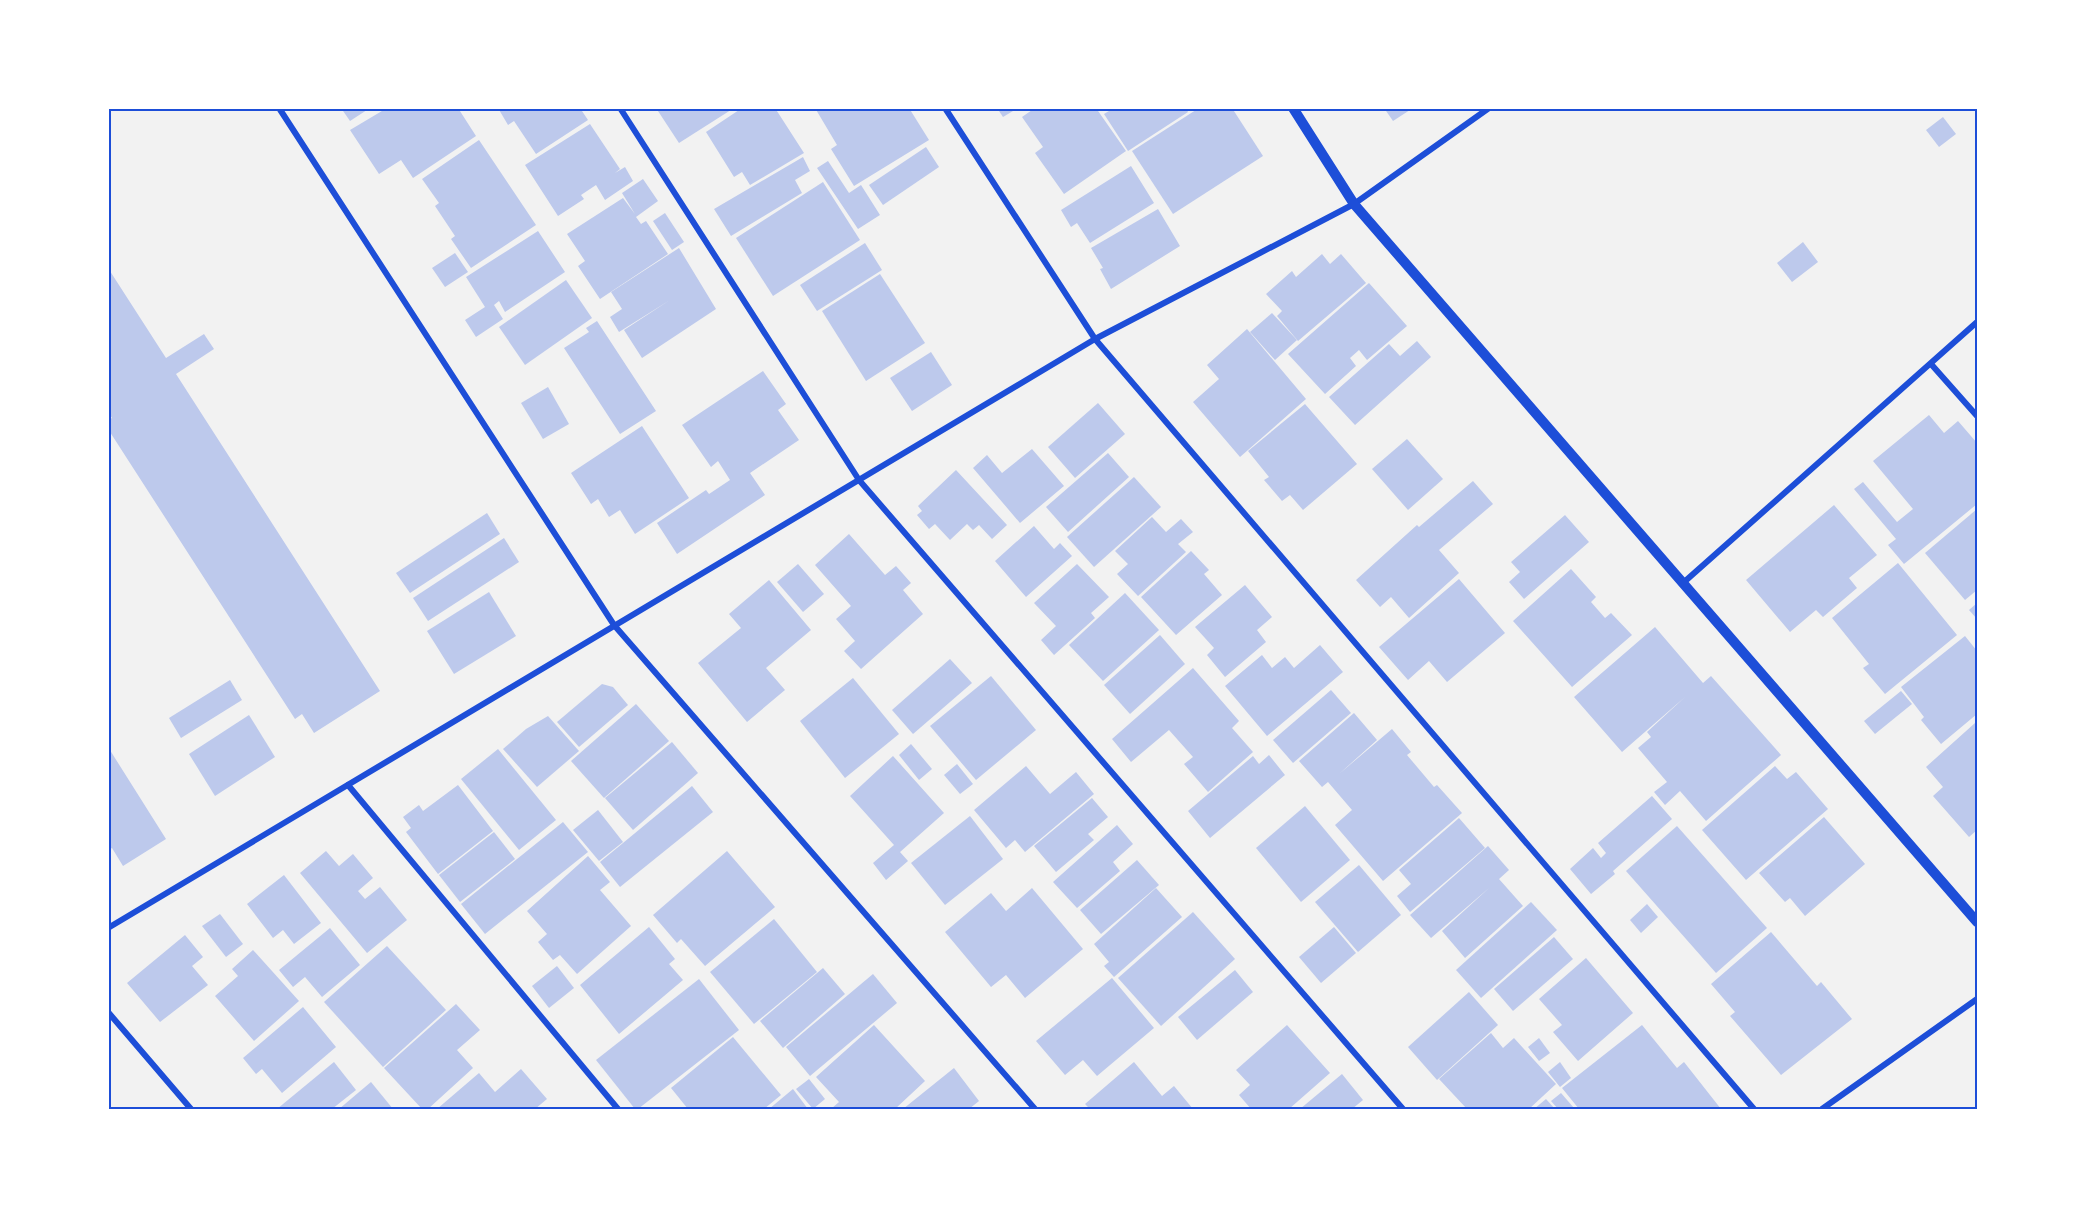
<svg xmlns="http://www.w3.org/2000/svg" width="2085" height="1217" font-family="'Source Sans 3',sans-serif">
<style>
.building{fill:#bdc9ec}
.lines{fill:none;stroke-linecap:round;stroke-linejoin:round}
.minor{stroke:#1d4ed8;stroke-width:6}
.tertiary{stroke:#1d4ed8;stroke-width:10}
.neatline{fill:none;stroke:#1d4ed8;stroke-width:2}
</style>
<rect width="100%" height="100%" fill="#f2f2f2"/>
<g class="building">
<path d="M341 108H370L350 121Z"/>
<path d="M387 108H458L476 136 413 178 401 160 379 174 350 130Z"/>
<path d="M498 108H580L588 120 536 154 514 121 508 125Z"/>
<path d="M656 108H734L679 143Z"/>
<path d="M742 108H775L804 153 750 185 742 172 734 177 706 132Z"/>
<path d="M815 108H909L929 140 854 186 831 149 837 145Z"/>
<path d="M997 108H1018L1003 117Z"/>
<path d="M1035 108H1096L1126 151 1064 194 1035 153 1043 147 1022 117Z"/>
<path d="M1114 108H1186L1188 112 1128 151 1104 114Z"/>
<path d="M1199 108H1232L1263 156 1173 214 1132 151Z"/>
<path d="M1384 108H1413L1393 121Z"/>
<path d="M1943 117 1956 134 1939 147 1926 130Z"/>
<path d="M590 124 620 169 615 173 625 167 633 181 605 200 596 185 581 195 584 199 558 216 525 165Z"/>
<path d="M479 140 536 225 471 268 451 239 455 236 435 206 439 203 422 179Z"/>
<path d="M926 147 939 167 883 205 869 185Z"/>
<path d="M803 157 810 171 795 180 802 193 731 236 714 209Z"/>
<path d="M828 161 849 193 861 185 880 215 858 229 817 168Z"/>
<path d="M1131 166 1154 203 1090 243 1077 223 1071 227 1061 210Z"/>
<path d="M643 179 658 201 636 217 641 224 646 221 668 254 600 299 578 266 585 261 567 234 623 198 635 214 622 193Z"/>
<path d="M823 182 860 240 773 296 736 238Z"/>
<path d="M1158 209 1180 246 1111 289 1100 269 1103 268 1091 248Z"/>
<path d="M665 213 684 242 672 250 653 221Z"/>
<path d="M538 231 565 272 505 312 499 301 494 305 503 319 476 337 465 320 485 307 466 277Z"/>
<path d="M1803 242 1818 262 1792 282 1777 263Z"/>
<path d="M865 243 882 270 817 311 800 285Z"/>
<path d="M679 248 716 309 642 358 624 330 670 300 619 332 610 317 622 309 611 292Z"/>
<path d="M455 253 468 272 445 287 432 268Z"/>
<path d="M1322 254 1330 264 1341 254 1366 283 1298 341 1277 316 1282 311 1266 294 1292 271 1296 277Z"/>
<path d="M108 268 166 358 204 334 214 349 176 374 380 691 314 733 302 714 295 719 108 429V420L112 418 108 412Z"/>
<path d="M880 274 925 343 866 381 822 311Z"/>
<path d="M566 280 592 318 525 365 499 327Z"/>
<path d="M1369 283 1407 326 1367 360 1359 350 1350 358 1356 366 1325 394 1288 354Z"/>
<path d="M1272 313 1297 340 1275 360 1250 332Z"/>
<path d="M597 321 656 411 620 434 564 348 589 332 586 328Z"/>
<path d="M1247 329 1306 399 1240 457 1193 402 1219 379 1207 365Z"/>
<path d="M1417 341 1431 357 1355 425 1329 397 1389 344 1400 356Z"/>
<path d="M931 352 952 385 912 411 890 378Z"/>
<path d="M763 371 786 404 778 410 799 440 750 473 765 495 677 554 657 523 706 490 709 494 730 480 718 461 711 467 682 425Z"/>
<path d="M548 387 569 424 543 439 521 403Z"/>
<path d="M1098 403 1125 434 1075 478 1048 447Z"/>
<path d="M1305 404 1357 464 1303 510 1290 495 1282 501 1264 480 1269 477 1248 451Z"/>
<path d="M1929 415 1944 433 1958 421 1977 443V504L1904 564 1888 545 1896 539 1854 489 1863 482 1897 522 1913 509 1873 461Z"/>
<path d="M642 426 689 498 635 534 620 510 609 517 598 499 591 504 571 473Z"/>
<path d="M1407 439 1443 479 1408 510 1372 469Z"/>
<path d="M1032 449 1064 486 1020 523 973 468 987 455 1002 473Z"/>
<path d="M1108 453 1129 477 1068 532 1046 507Z"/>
<path d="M956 470 1007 525 992 539 979 525 973 530 967 524 950 540 935 524 929 529 917 515 922 511 918 506Z"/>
<path d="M1134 477 1161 507 1094 567 1067 537Z"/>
<path d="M1473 481 1493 504 1439 550 1459 573 1409 618 1391 597 1380 607 1356 580 1417 525 1419 527Z"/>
<path d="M1834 505 1877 555 1849 578 1857 588 1823 617 1816 610 1790 632 1746 580Z"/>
<path d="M1977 509V590L1965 600 1925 553Z"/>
<path d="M487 513 500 534 410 593 396 573Z"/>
<path d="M1565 515 1589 542 1524 599 1509 582 1520 572 1511 562Z"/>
<path d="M1152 517 1166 532 1181 519 1193 532 1178 544 1186 552 1138 596 1117 574 1128 564 1115 551Z"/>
<path d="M1034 526 1054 549 1060 543 1072 556 1026 597 995 561Z"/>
<path d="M849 534 885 575 896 566 911 583 903 590 923 614 861 669 844 651 855 641 836 619 851 606 815 565Z"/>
<path d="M504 538 519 562 428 621 413 598Z"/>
<path d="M1191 551 1209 570 1204 574 1222 595 1176 635 1141 597Z"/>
<path d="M1898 563 1957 635 1885 694 1863 668 1869 664 1832 618Z"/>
<path d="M798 564 824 594 803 612 777 582Z"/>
<path d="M1077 564 1109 597 1091 613 1095 618 1054 655 1041 640 1056 626 1034 603Z"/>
<path d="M1571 569 1596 597 1591 602 1605 618 1611 613 1632 635 1572 687 1513 621Z"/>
<path d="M1459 579 1505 633 1447 682 1429 661 1408 680 1379 647Z"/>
<path d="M769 580 811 630 766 668 785 690 747 722 698 663 741 628 729 614Z"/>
<path d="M1245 585 1272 617 1257 630 1266 642 1225 677 1207 655 1214 648 1195 627Z"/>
<path d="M489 592 516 636 454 674 427 631Z"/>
<path d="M1125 593 1159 630 1103 681 1069 645Z"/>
<path d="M1977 603V619L1969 610Z"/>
<path d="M1655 627 1703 683 1711 676 1781 755 1706 821 1680 791 1665 805 1654 792 1667 782 1638 748 1651 737 1647 732 1685 697 1622 752 1574 697Z"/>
<path d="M1160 635 1185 664 1130 714 1104 685Z"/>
<path d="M1965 636 1977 651V714L1941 744 1921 720 1924 717 1901 687Z"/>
<path d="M1320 645 1343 672 1267 736 1225 686 1262 655 1272 668 1285 657 1294 668Z"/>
<path d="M950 659 972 683 913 734 892 710Z"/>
<path d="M1193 668 1239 721 1232 728 1253 752 1208 792 1184 764 1193 757 1169 730 1131 762 1112 739Z"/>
<path d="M991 676 1036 730 976 780 930 726Z"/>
<path d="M853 678 899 734 845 778 800 721Z"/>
<path d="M230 680 242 700 181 738 169 718Z"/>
<path d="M602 684 613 687 628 705 579 747 557 722Z"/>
<path d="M1331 690 1351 713 1293 763 1273 740Z"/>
<path d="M1901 691 1912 704 1875 734 1864 721Z"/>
<path d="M636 704 669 741 604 798 571 761Z"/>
<path d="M1354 713 1377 740 1339 774 1392 729 1411 752 1407 755 1434 787 1437 785 1462 813 1383 881 1335 825 1352 810 1328 782 1322 787 1299 761Z"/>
<path d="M249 715 275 757 215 796 189 754Z"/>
<path d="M548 716 579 751 537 787 503 749 526 729Z"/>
<path d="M1975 723 1977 724V830L1969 837 1933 796 1943 787 1926 767Z"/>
<path d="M672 742 698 773 633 830 605 798Z"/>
<path d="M911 744 932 769 919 780 899 755Z"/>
<path d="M108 747 166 839 123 866 112 848 108 850Z"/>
<path d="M498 749 556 820 519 850 461 779Z"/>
<path d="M1269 755 1285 775 1210 838 1188 811 1253 756 1259 764Z"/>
<path d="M893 756 944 813 900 852 908 861 886 880 873 863 894 845 850 796Z"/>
<path d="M957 764 973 784 960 794 944 775Z"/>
<path d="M1026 766 1050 794 1076 772 1094 794 1025 852 1015 840 1006 848 974 810Z"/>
<path d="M1775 766 1787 779 1796 772 1828 809 1746 880 1702 830Z"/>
<path d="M458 785 493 831 438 874 406 832 411 828 403 817 419 805 423 811Z"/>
<path d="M692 786 713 812 620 887 600 862Z"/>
<path d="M1652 796 1672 819 1613 871 1615 874 1591 894 1570 869 1593 848 1601 858 1606 853 1598 843Z"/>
<path d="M1092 798 1108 817 1088 834 1094 840 1056 872 1034 846Z"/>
<path d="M1305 806 1350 860 1301 902 1256 848Z"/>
<path d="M598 810 623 842 599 861 573 830Z"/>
<path d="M970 816 1003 859 945 905 911 863Z"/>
<path d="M1824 817 1865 864 1805 916 1790 898 1785 902 1759 873Z"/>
<path d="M1459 818 1485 848 1410 912 1397 896 1411 884 1399 870Z"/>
<path d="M563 822 588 852 485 934 461 904Z"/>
<path d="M1117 825 1133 844 1113 862 1120 871 1077 908 1053 882Z"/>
<path d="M1677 826 1767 928 1716 973 1626 871Z"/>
<path d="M494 832 515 859 460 902 439 875Z"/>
<path d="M1488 846 1509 870 1499 879 1523 906 1465 958 1442 931 1489 888 1431 938 1410 915Z"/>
<path d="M326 851 339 866 353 854 373 878 358 891 365 899 380 887 407 920 367 953 300 873Z"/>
<path d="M727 851 775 907 705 966 681 939 677 943 653 915Z"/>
<path d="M588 856 610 882 600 890 631 926 577 974 560 955 553 960 538 942 547 934 527 911Z"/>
<path d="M1137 860 1159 885 1101 934 1080 910Z"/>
<path d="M1359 865 1401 915 1358 952 1315 902Z"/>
<path d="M284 875 321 923 294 944 283 930 273 938 247 904Z"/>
<path d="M1032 888 1083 949 1025 998 1006 975 991 987 945 932 991 893 1006 911Z"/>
<path d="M1156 888 1182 917 1114 977 1104 966 1109 962 1094 944Z"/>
<path d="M1531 902 1557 930 1481 998 1456 970Z"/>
<path d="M1647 904 1658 917 1641 933 1630 920Z"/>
<path d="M1193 912 1235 959 1161 1026 1118 978Z"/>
<path d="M220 914 243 944 226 957 202 926Z"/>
<path d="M774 919 817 972 754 1024 710 972Z"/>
<path d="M649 927 675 959 669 964 683 980 619 1034 580 985Z"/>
<path d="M1334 927 1356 953 1321 983 1299 957Z"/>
<path d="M330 928 360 965 322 997 305 977 293 987 279 970Z"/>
<path d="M1771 932 1817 986 1821 982 1852 1019 1781 1075 1730 1016 1735 1012 1711 984Z"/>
<path d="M185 935 203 957 192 966 208 985 160 1022 127 983Z"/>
<path d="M1554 937 1573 959 1513 1011 1494 989Z"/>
<path d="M387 946 446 1010 383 1067 324 1002Z"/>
<path d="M253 950 299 1001 254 1041 215 996 238 976 232 969Z"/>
<path d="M1586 958 1633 1013 1578 1061 1553 1032 1562 1025 1539 999Z"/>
<path d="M557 966 574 988 549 1008 532 986Z"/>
<path d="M823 968 845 994 783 1048 760 1021Z"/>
<path d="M1235 970 1253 992 1197 1040 1178 1017Z"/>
<path d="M873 974 897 1003 810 1076 786 1047Z"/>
<path d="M1112 978 1154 1028 1097 1076 1083 1060 1065 1075 1036 1041Z"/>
<path d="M699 979 739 1030 638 1109H635L596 1060Z"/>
<path d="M1469 992 1498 1025 1437 1080 1408 1047Z"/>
<path d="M456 1004 480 1030 457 1050 473 1068 428 1109H422L384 1068Z"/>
<path d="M303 1007 336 1047 282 1093 262 1069 256 1074 243 1058Z"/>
<path d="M874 1025 925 1081 895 1109H831L839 1102 816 1077Z"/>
<path d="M1287 1025 1330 1073 1289 1109H1251L1239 1095 1250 1085 1236 1070Z"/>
<path d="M1642 1025 1677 1068 1684 1062 1721 1109H1579L1562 1088Z"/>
<path d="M1491 1033 1503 1048 1514 1038 1556 1084 1529 1109H1467L1439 1079Z"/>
<path d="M733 1037 781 1095 764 1109H688L671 1088Z"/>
<path d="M1539 1038 1550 1053 1539 1061 1528 1047Z"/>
<path d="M334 1062 356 1090 332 1109H277Z"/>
<path d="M1134 1062 1162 1096 1174 1086 1193 1109H1090L1085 1104Z"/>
<path d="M1560 1062 1571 1078 1560 1087 1548 1072Z"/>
<path d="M954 1068 979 1101 969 1109H903Z"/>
<path d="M521 1069 547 1099 535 1109H437L479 1073 495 1092Z"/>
<path d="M1342 1074 1363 1100 1352 1109H1300Z"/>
<path d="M809 1079 825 1099 813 1109 796 1089Z"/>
<path d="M371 1082 393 1109H339Z"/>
<path d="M793 1089 808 1109H769Z"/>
<path d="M1561 1093 1574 1108 1573 1109H1558L1551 1101Z"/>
<path d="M1546 1099 1555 1109H1534Z"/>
</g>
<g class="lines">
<g class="minor">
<path d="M279 108 614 625 1035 1109"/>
<path d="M620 108 859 480 1403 1109"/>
<path d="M945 108 1095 339 1754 1109"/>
<path d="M1931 364 1977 416"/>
<path d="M1683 583 1977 322"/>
<path d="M348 785 618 1109"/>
<path d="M108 928 1095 339 1354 204 1489 108"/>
<path d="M108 1012 191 1109"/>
<path d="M1822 1109 1977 999"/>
</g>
<path class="tertiary" d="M1293 108 1354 204 1977 922"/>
</g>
<rect width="2085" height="1217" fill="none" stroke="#ffffff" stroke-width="219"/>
<rect x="110" y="110" width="1866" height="998" class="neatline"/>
</svg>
